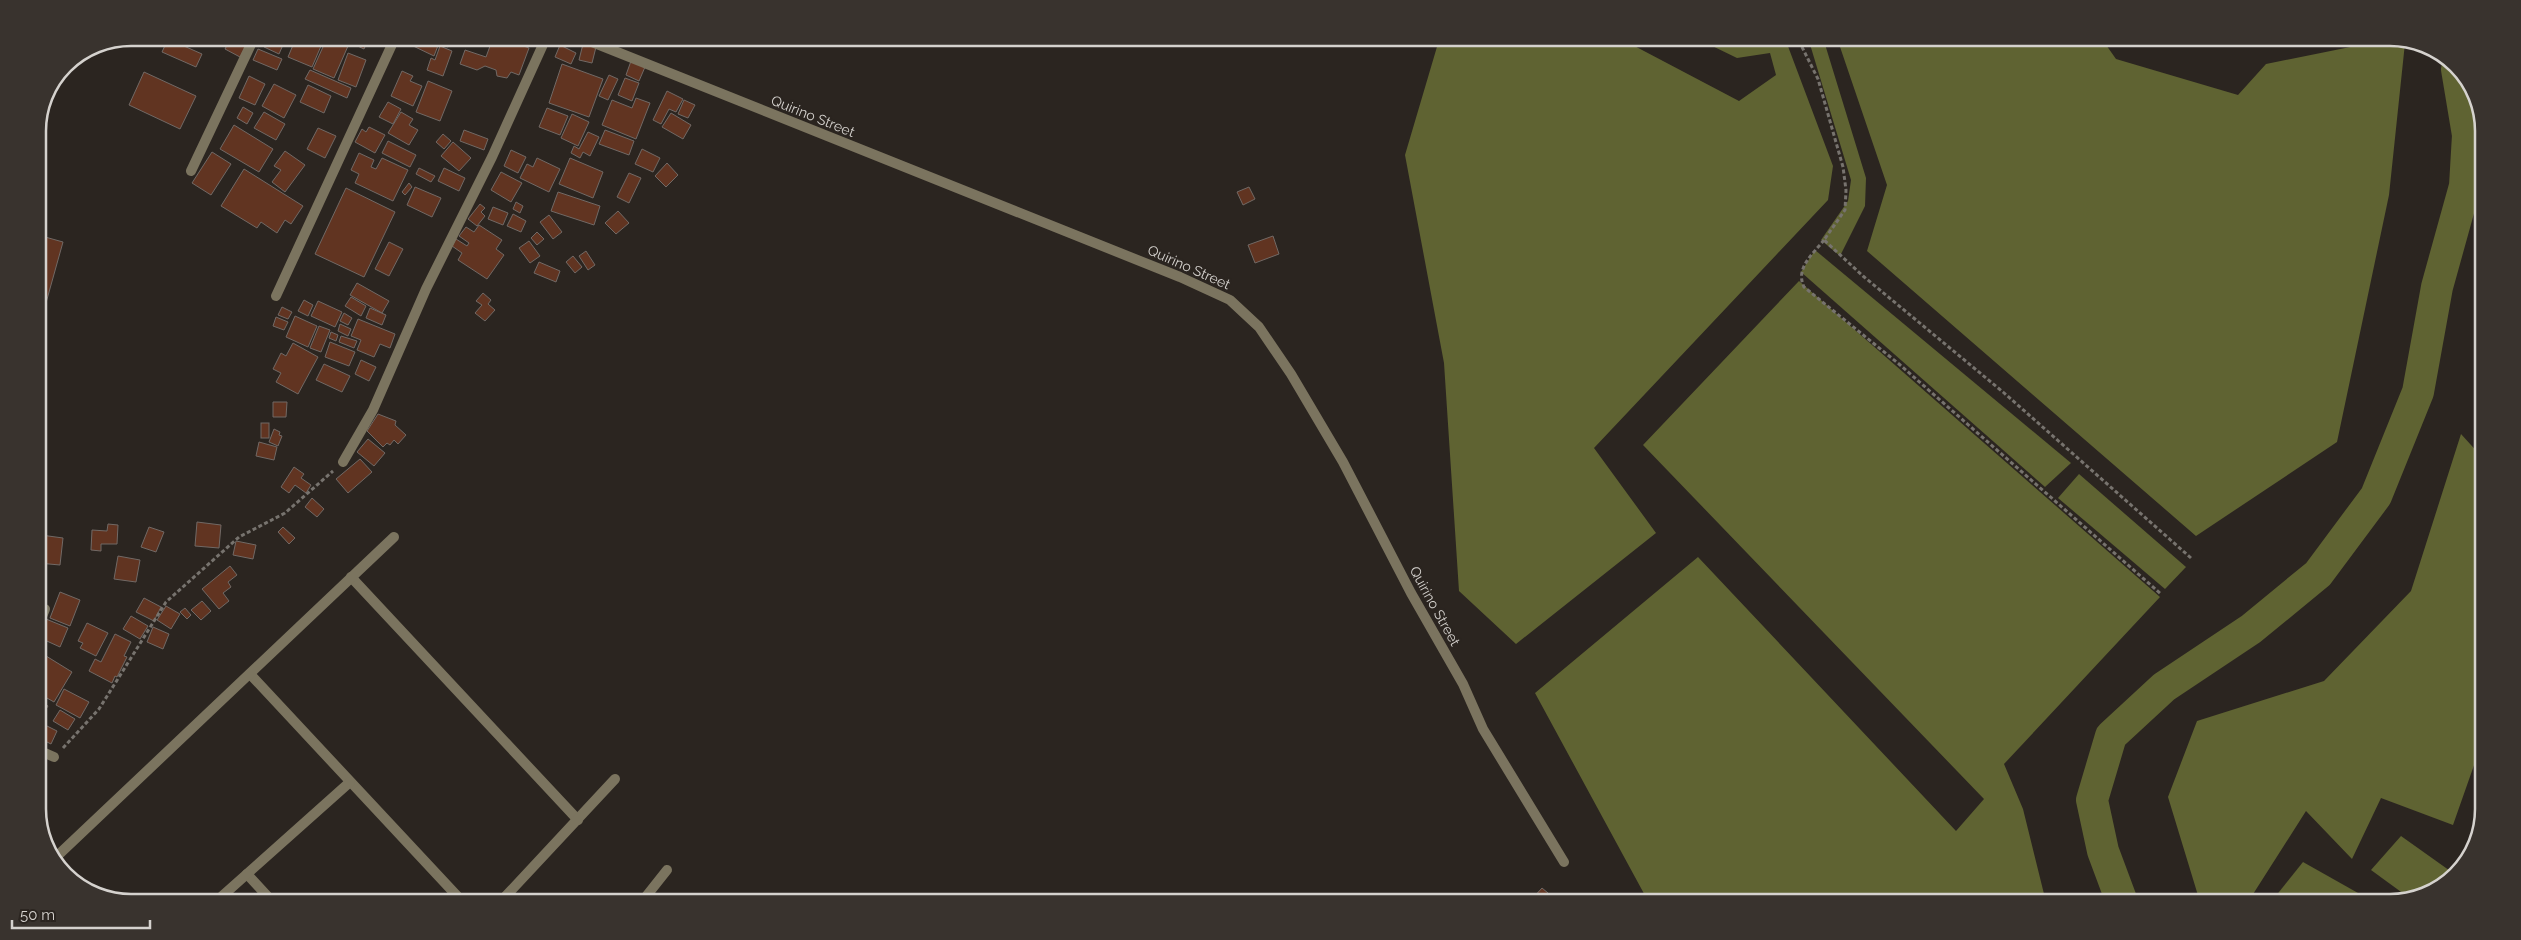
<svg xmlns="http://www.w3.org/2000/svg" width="2521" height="940" font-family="Raleway,sans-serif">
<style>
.water{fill:#5f6332}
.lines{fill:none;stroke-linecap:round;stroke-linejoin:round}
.river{stroke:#5f6332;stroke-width:32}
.building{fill:#613421;stroke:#716965}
.path{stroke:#77736e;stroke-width:3;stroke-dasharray:4 2.5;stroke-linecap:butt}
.lane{stroke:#7b745f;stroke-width:10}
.street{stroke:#7b745f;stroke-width:10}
.labels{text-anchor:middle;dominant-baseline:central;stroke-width:4.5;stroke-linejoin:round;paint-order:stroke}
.street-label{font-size:14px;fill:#d5d2ce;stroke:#2b2520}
.rim{fill:none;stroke:#d5d2ce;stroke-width:2.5}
</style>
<rect width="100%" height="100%" fill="#2b2520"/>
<g class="water">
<path d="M1439 40 1625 41 1739 101 1776 75 1770 53 1737 58 1702 41H1786L1833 166 1828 200 1594 448 1656 533 1516 644 1459 591 1444 363 1405 155Z"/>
<path d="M1809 41H1824L1866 178 1865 206 1840 256 1821 240 1848 201 1851 180Z"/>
<path d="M1838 41 2104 42 2116 59 2238 95 2266 64 2375 42 2405 43 2389 195 2337 442 2196 536 1867 251 1887 185Z"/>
<path d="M1815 250 2071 463 2045 487 1801 272Z"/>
<path d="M1799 281 2160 597 2004 764 2023 809 2046 902 1648 901 1535 693 1698 557 1956 831 1984 799 1643 445Z"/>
<path d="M2461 434 2481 456 2479 751 2453 825 2381 798 2352 859 2306 811 2248 902H2200L2168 797 2197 721 2324 681 2411 591Z"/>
<path d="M2079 474 2186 567 2165 589 2058 498Z"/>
<path d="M2401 836 2453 873 2442 887 2408 897 2371 870Z"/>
<path d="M2303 862 2374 902H2271Z"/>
</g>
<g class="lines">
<path class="river" d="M2122 902 2103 851 2092 800 2111 736 2164 687 2251 629 2318 574 2376 496 2418 392 2437 287 2465 186 2468 135 2457 69"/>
</g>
<g class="building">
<path d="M231 38H250L240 57 225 49Z"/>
<path d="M269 38H286L279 54 264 47Z"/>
<path d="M296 38 321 46 312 67 288 57Z"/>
<path d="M327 38 348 46 334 78 313 69Z"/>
<path d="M340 38H369L364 49Z"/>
<path d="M412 38H452L448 47 439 43 434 56 409 44Z"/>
<path d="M493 38H502L529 48 519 75 511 72 507 78 497 76 496 70 485 66 477 70 460 64 465 50 486 57Z"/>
<path d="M168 39 202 54 196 67 162 52Z"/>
<path d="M583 44 596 47 592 63 579 60Z"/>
<path d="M560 45 576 53 571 64 555 57Z"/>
<path d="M440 46 452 51 443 76 427 70 431 58 435 60Z"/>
<path d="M258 49 282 59 277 70 253 60Z"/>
<path d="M348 53 366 60 356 87 338 80Z"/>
<path d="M631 61 645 67 639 81 626 75Z"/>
<path d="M562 64 603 79 589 117 549 103Z"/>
<path d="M310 70 351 88 347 98 305 79Z"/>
<path d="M402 71 413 76 410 81 422 86 413 106 391 96Z"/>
<path d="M144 72 196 96 180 129 129 105Z"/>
<path d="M609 75 618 79 608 100 599 96Z"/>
<path d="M249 76 265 84 255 105 239 98Z"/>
<path d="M625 78 639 83 632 101 618 95Z"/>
<path d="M428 81 452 91 440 121 416 112Z"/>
<path d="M274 84 296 95 284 118 262 106Z"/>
<path d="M308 85 331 96 324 113 300 102Z"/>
<path d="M667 91 683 99 676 112 669 109 661 124 653 120Z"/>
<path d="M636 98 650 103 636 139 602 125 612 100 632 108Z"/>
<path d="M684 100 695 105 688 118 678 114Z"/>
<path d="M388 102 401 109 393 124 379 117Z"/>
<path d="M243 107 253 113 247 124 237 118Z"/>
<path d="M547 108 568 116 560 135 539 127Z"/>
<path d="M264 112 285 124 276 140 254 128Z"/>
<path d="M401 112 413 119 409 125 418 130 409 145 388 133Z"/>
<path d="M671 113 691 125 683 139 662 127Z"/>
<path d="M572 114 589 122 578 146 561 138Z"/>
<path d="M234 125 273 149 259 172 220 149Z"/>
<path d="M369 127 385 135 375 153 355 142 362 129 366 132Z"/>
<path d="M318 128 336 136 325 158 307 149Z"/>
<path d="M464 130 488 139 484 150 460 141Z"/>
<path d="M605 130 634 141 629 155 599 144Z"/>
<path d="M588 132 599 137 590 156 583 152 580 158 571 153 574 146 579 149Z"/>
<path d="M443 134 451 141 444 149 436 142Z"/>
<path d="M388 141 416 155 410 167 382 153Z"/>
<path d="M453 142 471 158 459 171 441 156Z"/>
<path d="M642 149 660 158 653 172 635 164Z"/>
<path d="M511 150 526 157 518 173 504 166Z"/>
<path d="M285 151 305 165 285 192 272 182 281 170 274 166Z"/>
<path d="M212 152 231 164 211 195 192 183Z"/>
<path d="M359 153 374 160 371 167 376 169 382 158 408 170 393 201 355 183 359 174 351 170Z"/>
<path d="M537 158 560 169 549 192 520 178 527 164 533 167Z"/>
<path d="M570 158 603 172 593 198 559 184Z"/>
<path d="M667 163 678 175 666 187 655 176Z"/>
<path d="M419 168 435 176 431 182 416 174Z"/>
<path d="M444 168 465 178 459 191 438 181Z"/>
<path d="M244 169 303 206 291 224 285 220 277 233 261 222 257 228 221 206Z"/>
<path d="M501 172 522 183 511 202 491 190Z"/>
<path d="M629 173 641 178 629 203 617 197Z"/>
<path d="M409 183 412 187 405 195 402 192Z"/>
<path d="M415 187 441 198 432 217 407 205Z"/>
<path d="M1249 187 1255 199 1243 205 1237 192Z"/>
<path d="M346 188 395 212 364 277 315 254Z"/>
<path d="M558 192 600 206 594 225 551 211Z"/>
<path d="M516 202 523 206 520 213 513 209Z"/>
<path d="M480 204 485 208 481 212 485 216 477 226 468 219Z"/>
<path d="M493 207 508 213 503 225 488 219Z"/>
<path d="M618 211 629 223 616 234 605 223Z"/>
<path d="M513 214 526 221 521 232 507 226Z"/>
<path d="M549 215 562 232 553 239 540 222Z"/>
<path d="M479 225 502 240 496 249 504 255 487 279 458 260 462 253 452 246 456 239 467 246 469 243 459 236 466 227 474 232Z"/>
<path d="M537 232 544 239 537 245 531 238Z"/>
<path d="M38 235 63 242 44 310 38 309Z"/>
<path d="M1273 236 1279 254 1255 263 1248 245Z"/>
<path d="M529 241 540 256 530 263 519 248Z"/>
<path d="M389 242 403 249 389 276 375 269Z"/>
<path d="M586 251 595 265 588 270 579 256Z"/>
<path d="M573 256 582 267 575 273 566 262Z"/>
<path d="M539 262 560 271 556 282 534 273Z"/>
<path d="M357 283 389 301 382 313 350 295Z"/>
<path d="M483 293 491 300 488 304 495 310 485 321 475 313 482 305 476 301Z"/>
<path d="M351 297 366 306 361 316 345 306Z"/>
<path d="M304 300 313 305 308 316 298 311Z"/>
<path d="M318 301 342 312 335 327 311 316Z"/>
<path d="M282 307 292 312 288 319 278 315Z"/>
<path d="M370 308 386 315 382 325 366 318Z"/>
<path d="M344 313 352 318 348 325 340 321Z"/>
<path d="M295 316 317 326 308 347 286 337Z"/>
<path d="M276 317 288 322 284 330 273 326Z"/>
<path d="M358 319 395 334 390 348 380 344 374 357 357 350 361 340 351 336Z"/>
<path d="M340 324 351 329 348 336 338 331Z"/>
<path d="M319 326 330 330 321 352 310 348Z"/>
<path d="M331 332 338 335 336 341 329 338Z"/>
<path d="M341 336 357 341 354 348 339 342Z"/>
<path d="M330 342 355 352 349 366 325 357Z"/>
<path d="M293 343 318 357 298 394 276 382 281 373 273 369 281 353 286 356Z"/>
<path d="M361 360 376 367 369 381 355 374Z"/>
<path d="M324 364 350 376 342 392 316 380Z"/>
<path d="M273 402H287L286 417H273Z"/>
<path d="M378 414 396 421 395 425 406 435 398 444 394 440 390 445 387 443 383 447 367 431Z"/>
<rect x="261" y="423" width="8" height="15"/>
<path d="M274 429 280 432 279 435 282 436 278 446 269 442Z"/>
<path d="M368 439 385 453 374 466 357 452Z"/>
<path d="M259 442 277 447 274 460 256 456Z"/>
<path d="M360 459 372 472 348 493 336 479Z"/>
<path d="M294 467 304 474 301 478 311 485 306 493 295 485 289 493 281 487Z"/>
<path d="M312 498 324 509 317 517 305 507Z"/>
<path d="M197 522 221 525 219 548 195 546Z"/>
<path d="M108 524 118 525 117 544H101V551L91 550 92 530 107 531Z"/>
<path d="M149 527 164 532 156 552 141 547Z"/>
<path d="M283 527 295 538 289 544 278 532Z"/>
<path d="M41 535 63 538 60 565 38 563Z"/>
<path d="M236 541 256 545 253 559 233 555Z"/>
<path d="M118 556 140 560 136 582 114 579Z"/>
<path d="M230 566 237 575 228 582 231 587 223 593 229 601 219 609 202 589Z"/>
<path d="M60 592 80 600 70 626 50 618Z"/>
<path d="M144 598 161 607 154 621 136 612Z"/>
<path d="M202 601 211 611 201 620 191 610Z"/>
<path d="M166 606 180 614 171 629 157 620Z"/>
<path d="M185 608 191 615 187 619 180 612Z"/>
<path d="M131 616 148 626 140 639 123 629Z"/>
<path d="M46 619 68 628 60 647 38 637Z"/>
<path d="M87 623 108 633 96 656 80 648 83 643 78 641Z"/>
<path d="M153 627 169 634 163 649 147 642Z"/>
<path d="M115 634 131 642 124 656 127 657 117 677 115 676 112 683 89 671 95 659 101 662Z"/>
<path d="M38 651 72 672 54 702 38 693Z"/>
<path d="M64 689 89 702 80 718 56 705Z"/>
<path d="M38 699 48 706 38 722Z"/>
<path d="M60 710 75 719 68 730 53 721Z"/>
<path d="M45 725 57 731 51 744 39 738Z"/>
<path d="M1542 888 1554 898 1551 901 1532 899Z"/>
</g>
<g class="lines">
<g class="path">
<path d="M1799 41 1818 79 1843 167 1846 190 1845 210 1824 240 1863 276 2003 392 2191 558"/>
<path d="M1824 240C1813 254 1795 268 1804 287L1899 364 2161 594"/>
<path d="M63 748 99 709 166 602 239 537 285 513 333 471"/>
</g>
<path class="lane" d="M644 899 667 870"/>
<g class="street">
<path d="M582 38 1180 277 1230 300 1259 327 1291 374 1343 462 1411 593 1463 684 1483 729 1564 862"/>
<path d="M191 171 254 38"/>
<path d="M276 296 395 38"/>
<path d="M343 462 373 410 426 289 492 157 546 38"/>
<path d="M351 577 578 820"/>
<path d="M38 626 45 609"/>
<path d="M250 674 459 898"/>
<path d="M38 750 54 757"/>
<path d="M54 859 394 537"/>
<path d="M247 874 269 898"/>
<path d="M220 898 350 782"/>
<path d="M504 898 615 779"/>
</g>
</g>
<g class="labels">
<g class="street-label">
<text transform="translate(813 116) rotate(22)">Quirino Street</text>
<text transform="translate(1189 267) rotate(24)">Quirino Street</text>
<text transform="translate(1435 606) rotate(61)">Quirino Street</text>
</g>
</g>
<path d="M0 0H2521V940H0ZM131 46H2390A85 85 0 0 1 2475 131V809A85 85 0 0 1 2390 894H131A85 85 0 0 1 46 809V131A85 85 0 0 1 131 46Z" fill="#39332e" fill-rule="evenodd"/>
<path class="rim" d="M131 46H2390A85 85 0 0 1 2475 131V809A85 85 0 0 1 2390 894H131A85 85 0 0 1 46 809V131A85 85 0 0 1 131 46Z"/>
<path d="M12 920v8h138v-8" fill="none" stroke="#d5d2ce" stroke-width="2.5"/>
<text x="20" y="920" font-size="15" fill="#d5d2ce" stroke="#2b2520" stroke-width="4" paint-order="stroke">50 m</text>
</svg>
